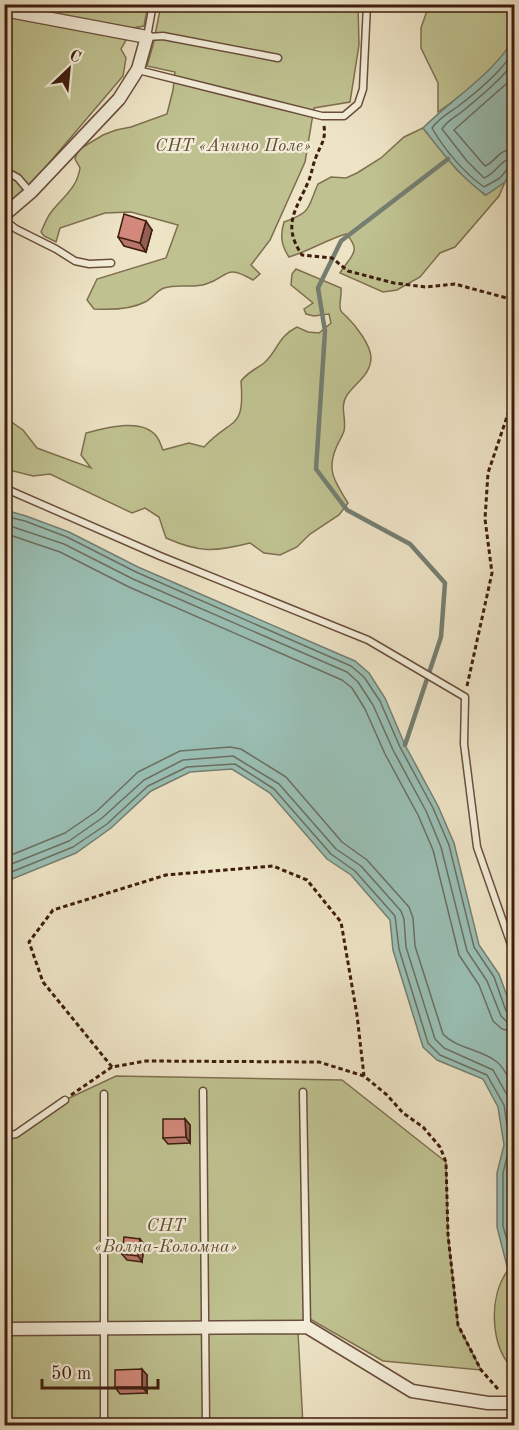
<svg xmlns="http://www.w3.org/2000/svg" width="519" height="1430" font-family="'Old Standard TT',serif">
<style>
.green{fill:#bfc190;stroke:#7f6f4f;stroke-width:1.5}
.water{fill:#99beb3;stroke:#757e71;stroke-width:1.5}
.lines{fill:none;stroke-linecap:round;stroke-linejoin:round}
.shore{stroke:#6c6e60;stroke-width:1.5}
.stream{stroke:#757e71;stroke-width:4.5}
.lane-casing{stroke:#6a4e3c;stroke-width:9}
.street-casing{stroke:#6a4e3c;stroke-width:15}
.path{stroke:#3f1d0e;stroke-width:3;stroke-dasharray:4.5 3;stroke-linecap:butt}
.lane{stroke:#f3edd9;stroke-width:6}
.street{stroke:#f3edd9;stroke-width:12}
.wall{fill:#b57569;stroke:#3f1d0e;stroke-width:1.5}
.shaded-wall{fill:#935f55;stroke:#3f1d0e;stroke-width:1.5}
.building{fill:#d2887a;stroke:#3f1d0e;stroke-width:1.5}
.labels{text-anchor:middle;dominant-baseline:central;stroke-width:4.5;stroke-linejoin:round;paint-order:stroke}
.park-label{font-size:18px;font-style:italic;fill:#654e35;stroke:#f3edd9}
</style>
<rect width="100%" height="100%" fill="#ede3c5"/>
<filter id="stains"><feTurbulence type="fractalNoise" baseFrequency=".00333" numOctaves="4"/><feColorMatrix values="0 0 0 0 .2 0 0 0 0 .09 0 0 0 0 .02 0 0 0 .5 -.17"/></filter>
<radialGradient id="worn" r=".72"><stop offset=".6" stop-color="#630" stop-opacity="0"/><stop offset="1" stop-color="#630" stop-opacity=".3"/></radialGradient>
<g class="green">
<path d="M5 5H148L144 26 133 28 121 49 126 58 123 76 33 182 5 207Z"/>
<path d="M161 5H358L359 45 350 102 314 108 305 162 270 240 251 265 260 274 253 280C224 263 229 277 206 284 191 289 180 283 164 288 156 291 152 299 145 302 130 310 111 310 94 309L87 300 97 279 166 258 178 225 131 212 105 213 60 228 56 242 44 236 41 232C44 225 47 217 52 211 64 196 77 188 80 168L75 159 78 150 103 135 116 130 131 127 167 114 173 90 175 72 147 66 153 45Z"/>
<path d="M429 5H514C514 15 516 27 514 37 511 58 456 100 438 112V83L421 48V28Z"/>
<path d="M423 128 457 170 485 195 505 182 499 196 455 247 440 253 420 277 397 290 383 292 340 273C350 256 363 252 346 234 326 240 309 251 289 257 281 245 280 236 284 222 312 212 307 209 318 184L331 177 346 178 357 173 381 158 404 137Z"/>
<path d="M296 269 341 288C342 296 338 306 341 311 342 313 345 315 347 317 356 326 370 344 371 357 371 375 356 382 347 395 339 407 347 419 344 431 342 437 338 443 336 448 326 472 336 483 348 503L339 515 310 534 297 547 280 555 264 553 250 543C214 552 200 553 166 538L159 517 145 508 132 513 50 474 33 476 5 469V422L10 421 23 430 37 448 91 468 81 455 86 433C105 428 143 417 157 437 160 441 161 446 163 450L189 443 204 447C232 416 245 432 241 381 249 371 255 370 264 363 278 351 277 337 297 327L308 332 319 333 331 323 329 314 314 316 306 314 304 309 313 303 291 285 292 274Z"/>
<path d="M116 1076 342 1080 446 1162 448 1235 458 1325 481 1370 383 1361 305 1316 298 1332 303 1425 5 1426V1136L16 1134 65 1100Z"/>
<path d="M508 1270 514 1271V1370C490 1347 488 1297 508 1270Z"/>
</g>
<g class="water">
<path d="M514 39V168L505 182 486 195C460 177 442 152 423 128 453 98 491 76 514 39Z"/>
<path d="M5 510 26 516 69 532 138 567 355 661 369 673 385 698 405 745 438 806 454 843 479 945 499 974 514 1015V1271L508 1270 497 1227V1173L504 1145 498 1107 483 1079 437 1060 423 1047 393 950 390 920 351 875 327 859 270 793 232 769 190 772 151 791 111 828 76 853 5 882Z"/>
</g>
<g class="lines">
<g class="shore">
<path d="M514 51C501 72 477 92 457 107 447 114 438 119 432 128 444 149 464 173 484 187L500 178 509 167 514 165"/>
<path d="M514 63C499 81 482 95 464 110 456 117 447 120 442 129L467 161 484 178C497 173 500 159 514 158"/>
<path d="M514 77 454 130 485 166C497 161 497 150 514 149"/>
<path d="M4 516 25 521 67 537 136 572 351 666 364 677 380 701 400 747 433 808 449 845 474 947 494 977 506 1011 514 1015"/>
<path d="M4 524 64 544 133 579 347 672 358 682 373 705 393 750 426 811 441 847 467 951 487 981 501 1016 506 1021 514 1023"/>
<path d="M4 533 60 552 129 587 342 680 352 688 365 709 385 754 418 815 433 850 459 955 479 985 493 1021 502 1029 514 1032"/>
<path d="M4 858 65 833 97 811 138 772 180 751 230 747 241 749 286 777 342 842 367 860 409 907 413 918 415 946 443 1034C457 1049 481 1049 497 1062 505 1068 510 1081 514 1090"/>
<path d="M4 867 69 841 102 818 144 780 183 760 233 756 279 784 336 849 361 866 401 911 404 919 406 947 435 1039 444 1048 493 1070 511 1102 514 1125"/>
<path d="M4 875 73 847 107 824 148 786 187 767 235 764 274 789 331 854 355 871 395 916 399 949 428 1043 440 1055 487 1075 504 1105 510 1145 503 1173V1226L514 1265"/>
<path d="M514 1158C509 1184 508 1215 514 1240"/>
</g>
<path class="stream" d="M405 745 441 637 445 583 410 544 347 510 316 469 325 331 318 288 341 241 448 159"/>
<defs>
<g id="lane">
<path d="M153 4 147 37 163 36 278 58"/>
<path d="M138 70 322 116H344L358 104 363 89 367 4"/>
<path d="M4 170 18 178 30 192"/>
<path d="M4 220 16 229 56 249 75 261 89 264 111 263"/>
<path d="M4 488 160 556 368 640 465 697 464 744 477 847 514 953"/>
<path d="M203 1091 206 1426"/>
<path d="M303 1092 307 1327"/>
<path d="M104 1094V1426"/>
<path d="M4 1136 16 1134 65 1100"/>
<path d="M4 1278 6 1219"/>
</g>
<g id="street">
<path d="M4 10 147 37 138 69 119 99 31 192 4 215"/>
<path d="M4 1329 307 1327 412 1391 488 1403H514"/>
</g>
</defs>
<use href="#lane" class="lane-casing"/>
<use href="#street" class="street-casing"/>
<g class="path">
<path d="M324 126C326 140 321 144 316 157 313 164 312 172 309 180 297 209 281 224 302 255L332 258 348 271 394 283 426 287 455 284 514 300"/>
<path d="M508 421 514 417"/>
<path d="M467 686 492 573 485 519 488 473 514 396"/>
<path d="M112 1067 43 982 29 942 53 910 166 875 273 866 307 880 341 922 357 1015 364 1076"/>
<path d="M71 1095 112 1067 146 1061 319 1062 364 1076 387 1095 403 1113 423 1127 440 1147 446 1162 448 1235 458 1325 481 1370 498 1389"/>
<path d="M513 1415 514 1426"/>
</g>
<use href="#lane" class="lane"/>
<use href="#street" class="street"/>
</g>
<g class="wall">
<path d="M152 230 146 252 124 246 118 237Z"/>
<path d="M185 1119 190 1125V1143L168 1144 163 1138Z"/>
<path d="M140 1239 144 1245 142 1262 127 1260 122 1254Z"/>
<path d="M147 1375V1393L120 1394 115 1387Z"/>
</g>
<g class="shaded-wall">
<path d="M146 221 152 230 146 252 140 243Z"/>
<path d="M185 1119 190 1125V1143L186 1137Z"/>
<path d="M140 1239 144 1245 142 1262 138 1256Z"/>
<path d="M142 1369 147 1375V1393L142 1387Z"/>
</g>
<g class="building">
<path d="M124 214 146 221 140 243 118 237Z"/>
<path d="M514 831V848L508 834Z"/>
<path d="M163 1119H185L186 1137 163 1138Z"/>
<path d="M124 1237 140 1239 138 1256 122 1254Z"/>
<path d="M142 1369V1387H115V1370Z"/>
</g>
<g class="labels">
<g class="park-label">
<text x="233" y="146">СНТ «Анино Поле»</text>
<text x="166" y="1226">СНТ<tspan x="166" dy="21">«Волна-Коломна»</tspan></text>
</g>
</g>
<rect width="519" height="1430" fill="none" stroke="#ede3c5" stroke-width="24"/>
<rect x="6" y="6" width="507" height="1418" fill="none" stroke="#3f1d0e" stroke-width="3"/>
<rect x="12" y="12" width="495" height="1406" fill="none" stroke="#3f1d0e" stroke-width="1.5"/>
<g transform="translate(69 69) rotate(26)" stroke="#f3edd9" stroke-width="4.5" paint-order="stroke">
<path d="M0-4.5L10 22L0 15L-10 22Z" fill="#3f1d0e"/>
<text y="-9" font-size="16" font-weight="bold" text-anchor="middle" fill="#3f1d0e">С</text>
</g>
<path d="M42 1379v9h116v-9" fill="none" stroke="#3f1d0e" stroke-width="3"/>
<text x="51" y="1379" font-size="18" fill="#3f1d0e" stroke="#f3edd9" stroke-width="4.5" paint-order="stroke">50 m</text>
<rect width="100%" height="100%" filter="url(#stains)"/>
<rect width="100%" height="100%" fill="url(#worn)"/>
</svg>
